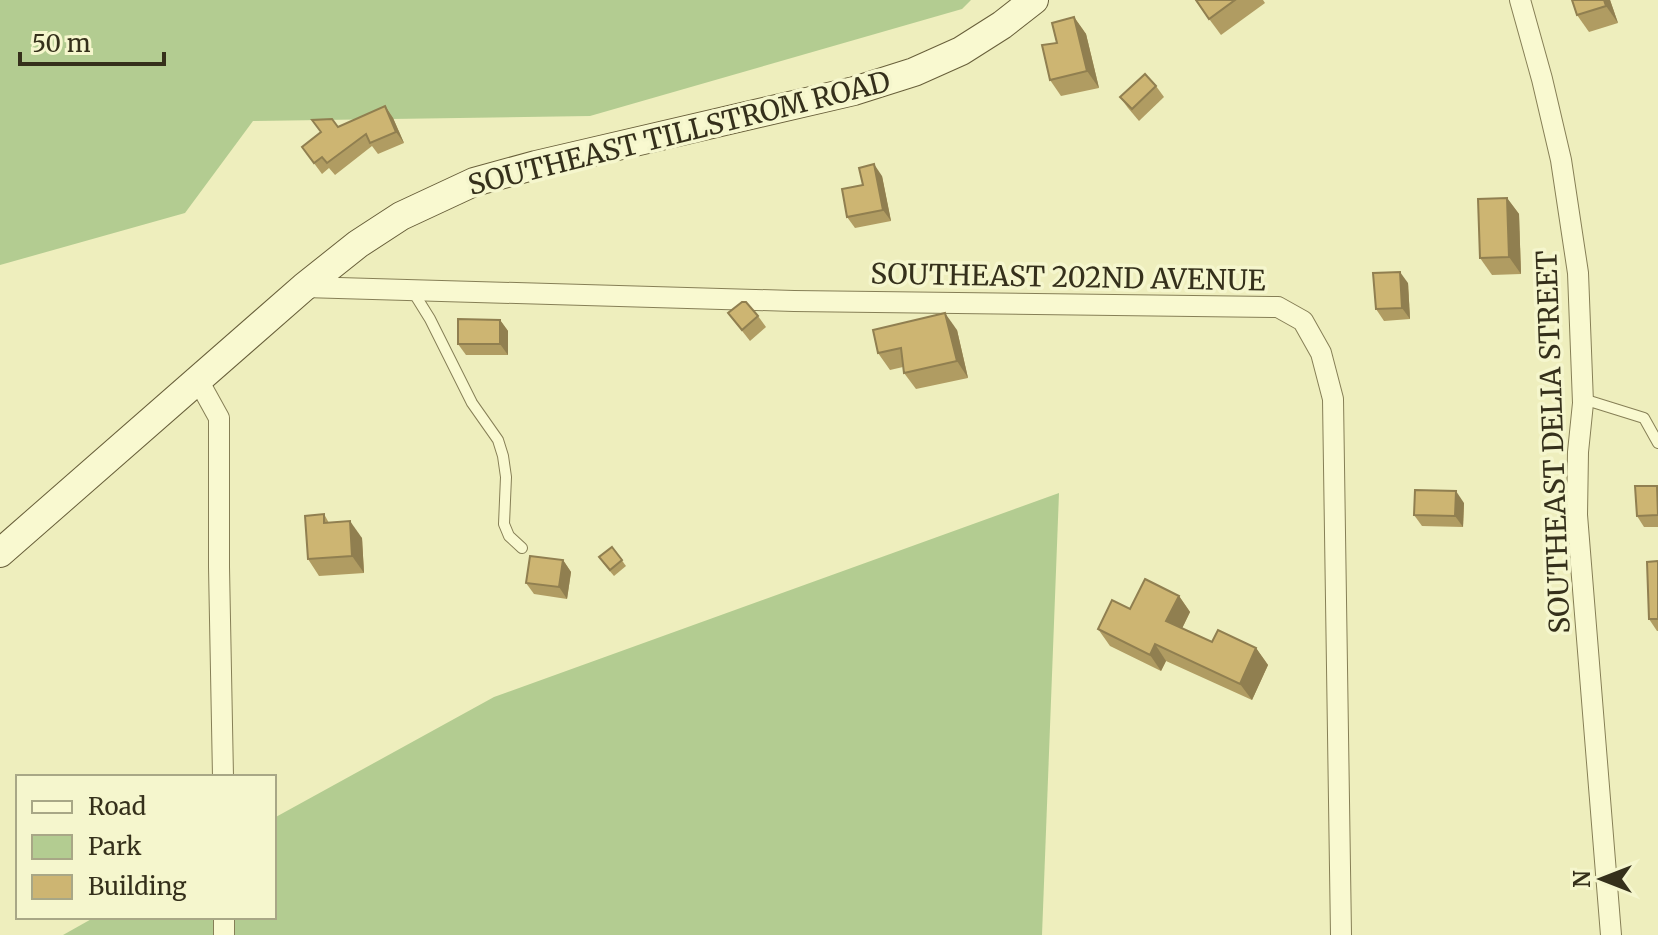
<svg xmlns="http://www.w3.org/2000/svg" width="1658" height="935" font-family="Merriweather,serif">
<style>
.green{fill:#b3cc91}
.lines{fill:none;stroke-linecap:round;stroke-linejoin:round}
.lane-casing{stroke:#867f56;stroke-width:12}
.street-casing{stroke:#867f56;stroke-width:22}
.secondary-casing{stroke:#685f3a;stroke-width:30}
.lane{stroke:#f9f9d0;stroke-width:10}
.street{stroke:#f9f9d0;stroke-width:20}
.secondary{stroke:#f9f9d0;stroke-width:28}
.wall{fill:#b09c62}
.shaded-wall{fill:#907f50}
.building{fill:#cdb572;stroke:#907f50;stroke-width:2}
.labels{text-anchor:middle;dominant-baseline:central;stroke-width:7;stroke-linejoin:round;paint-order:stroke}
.street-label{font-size:28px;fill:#35301b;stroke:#f5f6cd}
</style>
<rect width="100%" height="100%" fill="#eeeebd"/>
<g class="green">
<path d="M0 0H971L962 9 590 116 253 121 185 213 0 265Z"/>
<path d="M1059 493 1042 935H63L95 917H274V818L494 697Z"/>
</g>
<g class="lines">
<defs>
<g id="lane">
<path d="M412 290 430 319 472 403 498 440 503 456 506 477 504 524 509 536 522 548"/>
<path d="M1583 399 1644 418 1658 443"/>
</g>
<g id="street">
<path d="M1520 0 1542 79 1561 160 1578 273 1583 403 1578 452 1577 515 1611 935"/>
<path d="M304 287 794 301 1278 307 1303 321 1321 353 1333 399 1341 935"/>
<path d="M198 380 219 418V567L223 777"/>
<path d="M224 917V935"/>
</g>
<path id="secondary" d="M0 553 304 287 358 244 401 216 474 182 536 165 854 91 914 72 961 51 1002 25 1034 0"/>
</defs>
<use href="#lane" class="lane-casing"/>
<use href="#street" class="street-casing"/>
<use href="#secondary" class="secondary-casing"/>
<use href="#lane" class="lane"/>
<use href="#street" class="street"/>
<use href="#secondary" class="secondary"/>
</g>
<g class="wall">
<path d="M1195 0H1263L1265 3 1221 35Z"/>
<path d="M1572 0H1610L1618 23 1589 32 1577 15Z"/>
<path d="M1074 17 1086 34 1099 88 1061 96 1050 80 1057 43Z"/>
<path d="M1156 86 1164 97 1139 121 1128 108 1120 97Z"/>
<path d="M385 106 393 118 404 143 378 154 372 146 335 175 329 168 322 174 302 147 321 132 312 120 338 127Z"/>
<path d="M882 176 891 221 855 228 847 217 863 185Z"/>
<path d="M1507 198 1519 214 1521 274 1492 275 1480 258Z"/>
<path d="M1408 283 1410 319 1384 321 1376 309Z"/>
<path d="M728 313 758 316 766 327 750 341Z"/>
<path d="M500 320 508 331V355H466L458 344Z"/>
<path d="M957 330 968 378 916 389 904 373 903 367 890 370 878 353Z"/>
<path d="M1658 486V527H1644L1637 516Z"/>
<path d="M1464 503 1463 527 1422 526 1414 515Z"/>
<path d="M324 514 329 523 362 538 364 573 319 576 308 559Z"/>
<path d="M612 547 626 566 614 576 603 563Z"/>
<path d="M563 560 571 572 567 599 534 594 526 583Z"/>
<path d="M1658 561V631H1657L1649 619Z"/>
<path d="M1179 596 1190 612 1182 628 1212 642 1256 648 1268 665 1252 700 1166 661 1161 671 1110 646 1098 629 1130 609Z"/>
</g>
<g class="shaded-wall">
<path d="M1604 0H1610L1618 23 1606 6Z"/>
<path d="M1074 17 1086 34 1099 88 1087 71Z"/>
<path d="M385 106 393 118 404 143 396 132Z"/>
<path d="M874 164 882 176 891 221 883 210Z"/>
<path d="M1507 198 1519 214 1521 274 1509 257Z"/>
<path d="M1400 272 1408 283 1410 319 1402 308Z"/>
<path d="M945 313 957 330 968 378 957 361Z"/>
<path d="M500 320 508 331V355L500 344Z"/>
<path d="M1456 491 1464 503 1463 527 1455 516Z"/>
<path d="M350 521 362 538 364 573 352 556Z"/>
<path d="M563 560 571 572 567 599 559 587Z"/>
<path d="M1179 596 1190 612 1178 637 1166 621Z"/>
<path d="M1155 644 1166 661 1161 671 1150 655Z"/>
<path d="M1256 648 1268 665 1252 700 1240 684Z"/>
</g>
<g class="building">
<path d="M1196 0H1235L1209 19Z"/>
<path d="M1572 0H1604L1606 6 1577 15Z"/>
<path d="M1074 17 1087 71 1050 80 1042 45 1057 43 1052 23Z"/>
<path d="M1145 74 1156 86 1132 109 1120 97Z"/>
<path d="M385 106 396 132 370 143 366 134 327 163 322 157 314 163 302 147 321 132 312 120 332 119 338 127Z"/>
<path d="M874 164 883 210 847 217 842 189 863 185 859 168Z"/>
<path d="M1507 198 1509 257 1480 258 1478 199Z"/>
<path d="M1400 272 1402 308 1376 309 1373 273Z"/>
<path d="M742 302H746L758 316 742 330 728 313Z"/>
<path d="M945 313 957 361 904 373 901 348 878 353 873 330Z"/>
<path d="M458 319 500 320V344H458Z"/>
<path d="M1635 486H1657L1658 515 1637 516Z"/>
<path d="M1415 490 1456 491 1455 516 1414 515Z"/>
<path d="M324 514V523L350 521 352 556 308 559 305 516Z"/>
<path d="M612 547 622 560 610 570 599 557Z"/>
<path d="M530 556 563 560 559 587 526 583Z"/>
<path d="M1658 561V619H1649L1647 562Z"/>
<path d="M1145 579 1179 596 1166 621 1212 642 1218 630 1256 648 1240 684 1155 644 1150 655 1098 629 1112 600 1130 609Z"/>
</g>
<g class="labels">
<g class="street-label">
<text transform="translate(679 133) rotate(-14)">SOUTHEAST TILLSTROM ROAD</text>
<text transform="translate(1068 277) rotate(1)">SOUTHEAST 202ND AVENUE</text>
<text transform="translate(1553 442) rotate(-92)">SOUTHEAST DELIA STREET</text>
</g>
</g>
<rect x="16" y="775" width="260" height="144" fill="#f5f6cd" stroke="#a8a786" stroke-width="2"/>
<rect x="32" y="801" width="40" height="12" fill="#f9f9d0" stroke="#a8a786" stroke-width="2"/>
<text x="88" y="815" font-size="24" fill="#35301b">Road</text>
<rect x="32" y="835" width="40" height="24" fill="#b3cc91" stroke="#a8a786" stroke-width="2"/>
<text x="88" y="855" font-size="24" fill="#35301b">Park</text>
<rect x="32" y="875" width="40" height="24" fill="#cdb572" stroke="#a8a786" stroke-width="2"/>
<text x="88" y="895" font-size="24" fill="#35301b">Building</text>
<g transform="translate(1602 879) rotate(270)" stroke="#f5f6cd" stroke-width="6" paint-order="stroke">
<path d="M0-6L14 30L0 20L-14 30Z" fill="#35301b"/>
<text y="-12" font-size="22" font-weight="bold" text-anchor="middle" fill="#35301b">N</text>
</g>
<path d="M20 52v12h144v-12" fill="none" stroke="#35301b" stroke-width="4"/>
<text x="32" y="52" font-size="24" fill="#35301b" stroke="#f5f6cd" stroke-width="6" paint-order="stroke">50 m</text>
</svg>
